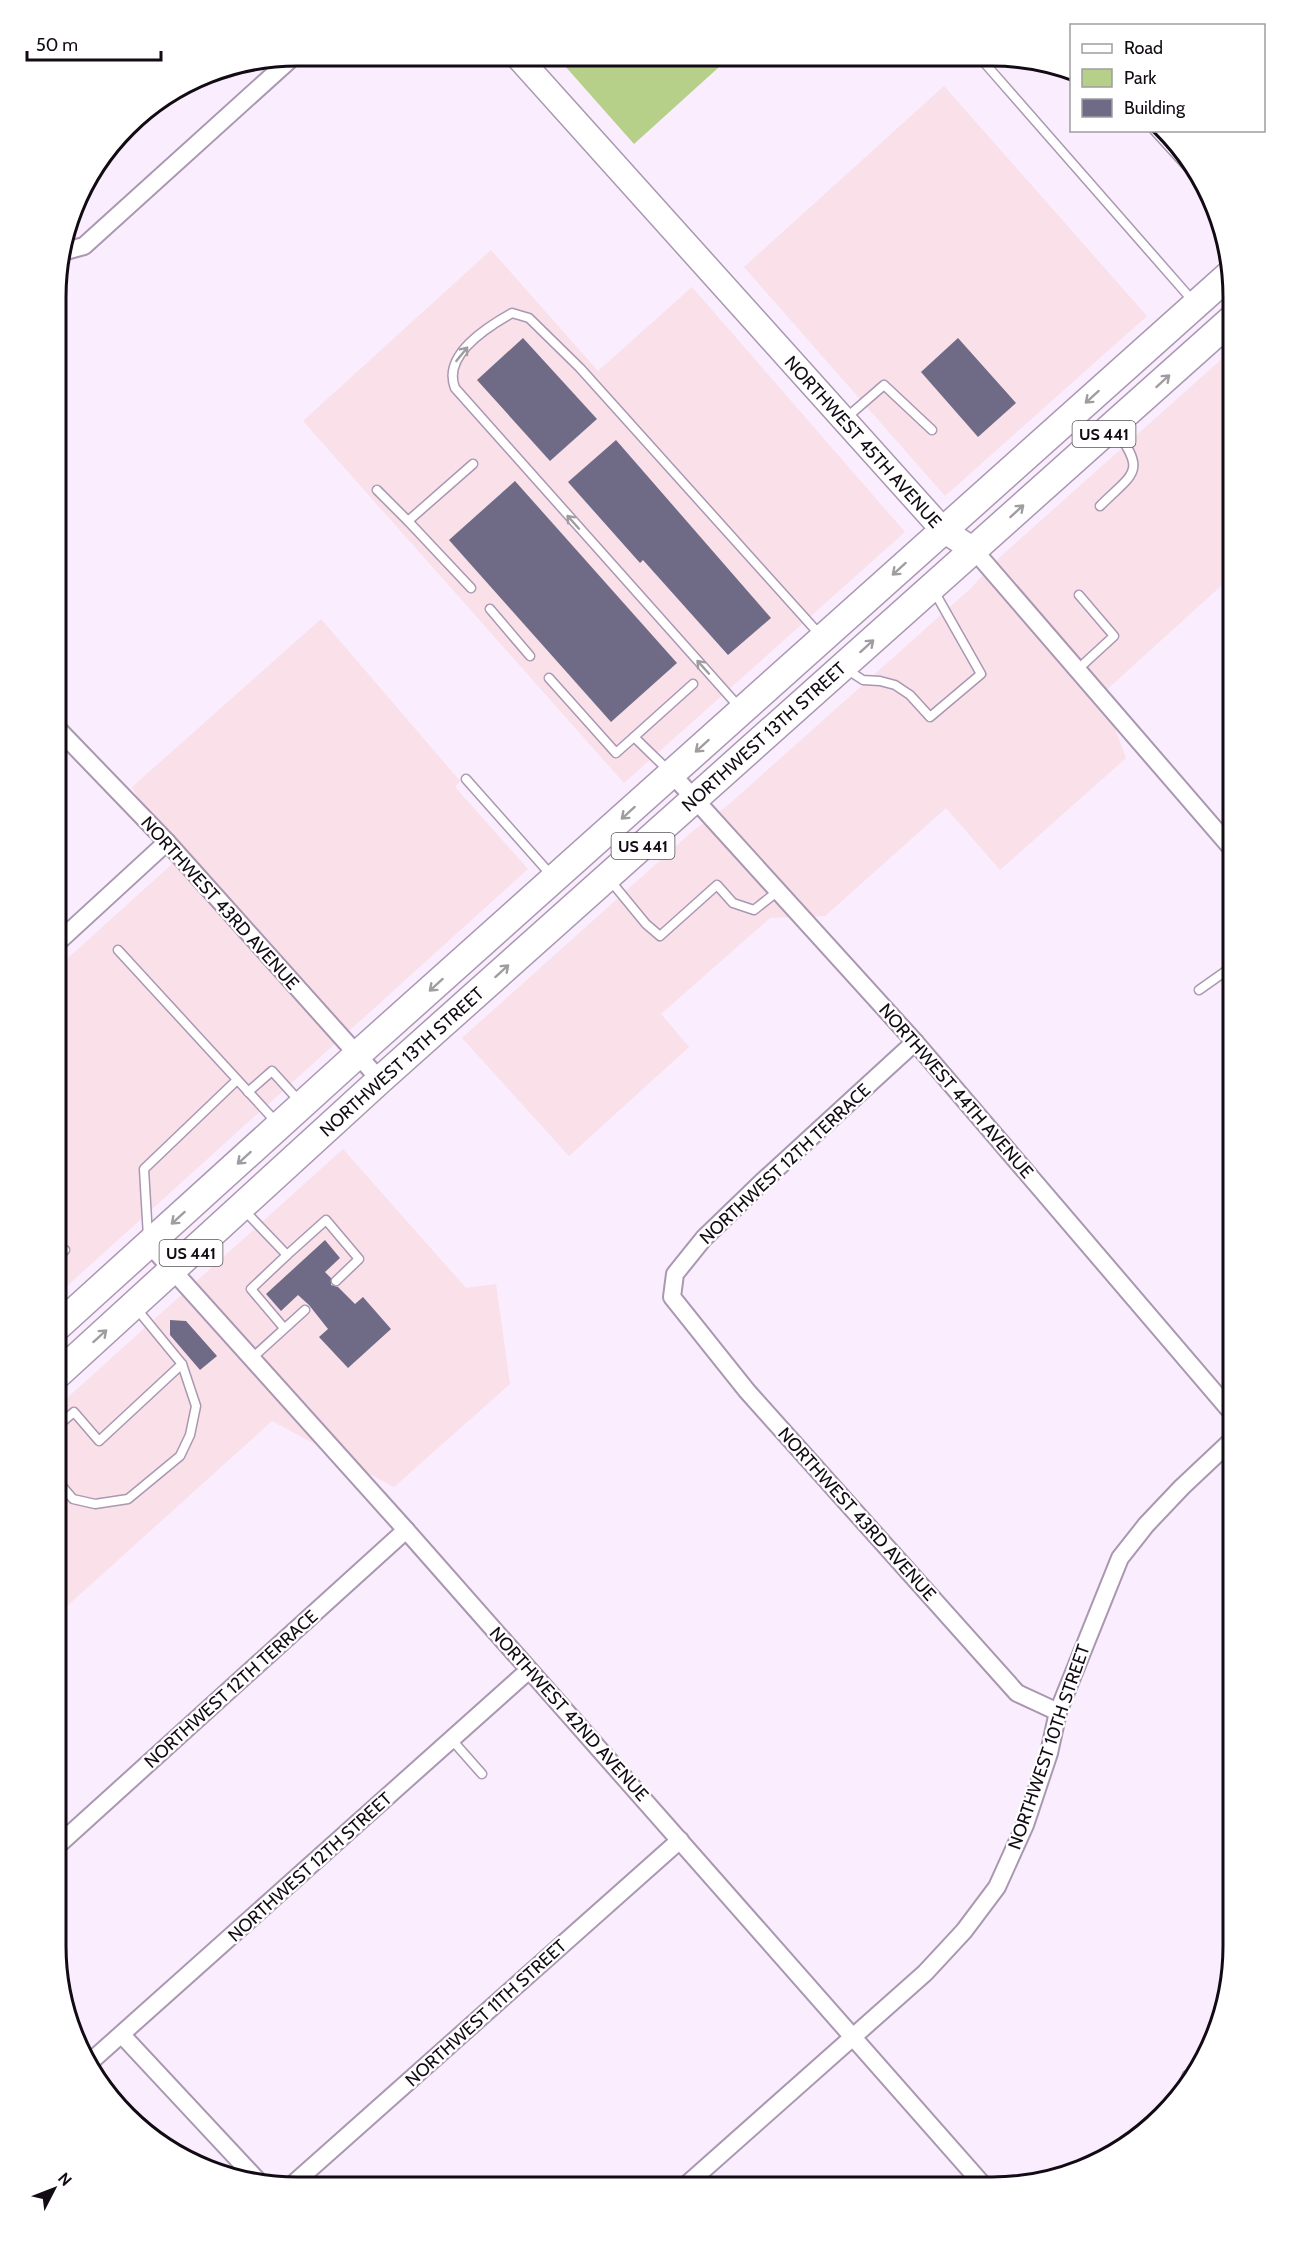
<svg xmlns="http://www.w3.org/2000/svg" width="1289" height="2243" font-family="Cabin,sans-serif">
<style>
.commercial{fill:#f9e0e9}
.green{fill:#b6d089}
.building{fill:#6f6b87}
.lines{fill:none;stroke-linecap:round;stroke-linejoin:round}
.lane-casing{stroke:#aa97b1;stroke-width:11}
.street-casing{stroke:#aa97b1;stroke-width:20}
.secondary-casing{stroke:#aa97b1;stroke-width:27}
.primary-casing{stroke:#aa97b1;stroke-width:30}
.lane{stroke:#fff;stroke-width:8}
.street{stroke:#fff;stroke-width:16}
.secondary{stroke:#fff;stroke-width:24}
.primary{stroke:#fff;stroke-width:27}
.oneway{stroke:#a09da1}
.labels{text-anchor:middle;dominant-baseline:central;stroke-width:4.5;stroke-linejoin:round;paint-order:stroke}
.shield{fill:#fff;stroke:#59545a;stroke-width:1.5}
.shield-label{font-size:16px;font-weight:bold;fill:#120b14}
.street-label{font-size:18px;fill:#120b14;stroke:#fff}
.rim{fill:none;stroke:#120b14;stroke-width:3}
</style>
<rect width="100%" height="100%" fill="#f9edfe"/>
<g class="commercial">
<path d="M944 86 1147 316 945 496 744 267Z"/>
<path d="M491 250 598 371 692 287 905 532 624 783 303 421Z"/>
<path d="M1233 349V575L1102 694 1126 758 1000 870 946 808 825 916 770 918 661 1014 689 1047 569 1156 462 1038 694 830 727 806 970 589 1000 557Z"/>
<path d="M321 619 460 781 455 787 528 869 56 1296 57 968 172 864 132 787Z"/>
<path d="M343 1149 466 1288 496 1284 510 1384 394 1487 272 1421 56 1616V1408Z"/>
</g>
<path class="green" d="M557 57 729 58 634 144Z"/>
<g class="building">
<path d="M523 338 597 419 550 461 477 380Z"/>
<path d="M958 338 1016 403 978 437 921 372Z"/>
<path d="M616 440 771 618 728 655 643 560 640 563 568 482Z"/>
<path d="M515 481 677 663 611 722 449 540Z"/>
<path d="M325 1240 340 1258 325 1272 331 1278V1285L338 1287 355 1304 363 1297 391 1329 348 1368 319 1337 328 1329 309 1305 298 1295 281 1311 266 1294Z"/>
<path d="M170 1320 186 1321 217 1356 200 1370 170 1335Z"/>
</g>
<g class="lines">
<defs>
<g id="lane">
<path d="M982 60 1193 301"/>
<path d="M1154 130 1204 185"/>
<path d="M846 418 884 385 932 430"/>
<path d="M377 490 408 521"/>
<path d="M1100 506C1134 472 1147 473 1115 429"/>
<path d="M471 588 408 521 473 464"/>
<path d="M490 609 530 656"/>
<path d="M846 669 863 680 880 681 895 685 910 695 930 717 981 674 934 591"/>
<path d="M1077 670 1114 636 1079 595"/>
<path d="M549 678 616 753 634 737"/>
<path d="M740 708 455 388C442 355 487 327 512 313L529 318 580 368 821 636"/>
<path d="M669 771 634 737 693 684"/>
<path d="M466 779 552 876"/>
<path d="M609 879 646 924 660 936 717 885 733 903 754 910 778 891"/>
<path d="M118 950 277 1123"/>
<path d="M1199 990 1233 966"/>
<path d="M248 1092 272 1071 301 1103"/>
<path d="M244 1210 287 1255 326 1220 359 1259 336 1281"/>
<path d="M148 1237 144 1169 237 1080"/>
<path d="M56 1259 65 1250"/>
<path d="M284 1328 251 1289 287 1255"/>
<path d="M251 1359 305 1310"/>
<path d="M56 1427 74 1412 99 1441 182 1364"/>
<path d="M56 1479 73 1499 95 1504 128 1499 180 1456 190 1435 196 1406 182 1364 136 1308"/>
<path d="M452 1740 482 1774"/>
<path d="M1182 2094 1181 2092 1187 2075 1193 2077"/>
</g>
<g id="street">
<path d="M62 252 84 246 294 56"/>
<path d="M974 550 1233 850"/>
<path d="M57 728 167 842 380 1080"/>
<path d="M671 773 915 1042 1233 1414"/>
<path d="M57 943 167 842"/>
<path d="M915 1042 762 1182 704 1238 675 1274 672 1297 747 1391 1017 1693 1058 1712"/>
<path d="M149 1244 406 1530 985 2187"/>
<path d="M56 1847 406 1530"/>
<path d="M122 2035 261 2184"/>
<path d="M89 2063 529 1670"/>
<path d="M292 2185 680 1840"/>
<path d="M684 2187 925 1973 964 1931 997 1887 1025 1825 1049 1753 1058 1712 1120 1558 1146 1525 1182 1487 1233 1439"/>
</g>
<path id="secondary" d="M518 57 943 530 974 550"/>
<g id="primary">
<path d="M56 1328 357 1055 1230 274"/>
<path d="M56 1376 380 1080 1233 318"/>
</g>
</defs>
<use href="#lane" class="lane-casing"/>
<use href="#street" class="street-casing"/>
<use href="#secondary" class="secondary-casing"/>
<use href="#primary" class="primary-casing"/>
<use href="#lane" class="lane"/>
<use href="#street" class="street"/>
<use href="#secondary" class="secondary"/>
<use href="#primary" class="primary"/>
</g>
<defs><path id="oneway-shaft" d="M-6 0H5M1.5-3L5.5 0L1.5 3" fill="none" stroke-width="1.6" stroke-linecap="round" stroke-linejoin="round" transform="scale(1.5)"/></defs>
<g class="oneway">
<use href="#oneway-shaft" transform="translate(462 354) rotate(-51)"/>
<use href="#oneway-shaft" transform="translate(1163 381) rotate(-42)"/>
<use href="#oneway-shaft" transform="translate(1092 397) rotate(138)"/>
<use href="#oneway-shaft" transform="translate(1017 511) rotate(-42)"/>
<use href="#oneway-shaft" transform="translate(573 522) rotate(-132)"/>
<use href="#oneway-shaft" transform="translate(899 569) rotate(138)"/>
<use href="#oneway-shaft" transform="translate(867 646) rotate(-42)"/>
<use href="#oneway-shaft" transform="translate(703 667) rotate(-132)"/>
<use href="#oneway-shaft" transform="translate(702 746) rotate(138)"/>
<use href="#oneway-shaft" transform="translate(628 813) rotate(138)"/>
<use href="#oneway-shaft" transform="translate(502 971) rotate(-42)"/>
<use href="#oneway-shaft" transform="translate(436 985) rotate(138)"/>
<use href="#oneway-shaft" transform="translate(244 1158) rotate(138)"/>
<use href="#oneway-shaft" transform="translate(178 1218) rotate(138)"/>
<use href="#oneway-shaft" transform="translate(100 1336) rotate(-42)"/>
</g>
<g class="labels">
<g class="shield">
<rect x="1072.5" y="421" width="63" height="26" rx="4.5"/>
<rect x="611.5" y="833" width="63" height="26" rx="4.5"/>
<rect x="159.5" y="1240" width="63" height="26" rx="4.5"/>
</g>
<g class="shield-label">
<text x="1104" y="434">US 441</text>
<text x="643" y="846">US 441</text>
<text x="191" y="1253">US 441</text>
</g>
<g class="street-label">
<text transform="translate(863 442) rotate(48)">NORTHWEST 45TH AVENUE</text>
<text transform="translate(764 737) rotate(-42)">NORTHWEST 13TH STREET</text>
<text transform="translate(220 903) rotate(48)">NORTHWEST 43RD AVENUE</text>
<text transform="translate(402 1062) rotate(-42)">NORTHWEST 13TH STREET</text>
<text transform="translate(956 1091) rotate(49)">NORTHWEST 44TH AVENUE</text>
<text transform="translate(785 1164) rotate(-43)">NORTHWEST 12TH TERRACE</text>
<text transform="translate(857 1514) rotate(48)">NORTHWEST 43RD AVENUE</text>
<text transform="translate(231 1689) rotate(-42)">NORTHWEST 12TH TERRACE</text>
<text transform="translate(569 1714) rotate(48)">NORTHWEST 42ND AVENUE</text>
<text transform="translate(1049 1747) rotate(-71)">NORTHWEST 10TH STREET</text>
<text transform="translate(310 1867) rotate(-42)">NORTHWEST 12TH STREET</text>
<text transform="translate(486 2013) rotate(-42)">NORTHWEST 11TH STREET</text>
</g>
</g>
<path d="M0 0H1289V2243H0ZM297 66H992A231 231 0 0 1 1223 297V1946A231 231 0 0 1 992 2177H297A231 231 0 0 1 66 1946V297A231 231 0 0 1 297 66Z" fill="#fff" fill-rule="evenodd"/>
<path class="rim" d="M297 66H992A231 231 0 0 1 1223 297V1946A231 231 0 0 1 992 2177H297A231 231 0 0 1 66 1946V297A231 231 0 0 1 297 66Z"/>
<rect x="1070" y="24" width="195" height="108" fill="#ffffff" stroke="#a09da1" stroke-width="1.5"/>
<rect x="1082" y="44" width="30" height="9" fill="#ffffff" stroke="#a09da1" stroke-width="1.5"/>
<text x="1124" y="54" font-size="18" fill="#120b14">Road</text>
<rect x="1082" y="69" width="30" height="18" fill="#b6d089" stroke="#a09da1" stroke-width="1.5"/>
<text x="1124" y="84" font-size="18" fill="#120b14">Park</text>
<rect x="1082" y="99" width="30" height="18" fill="#6f6b87" stroke="#a09da1" stroke-width="1.5"/>
<text x="1124" y="114" font-size="18" fill="#120b14">Building</text>
<g transform="translate(54 2189) rotate(48)" stroke="#ffffff" stroke-width="4.5" paint-order="stroke">
<path d="M0-4.5L10 22L0 15L-10 22Z" fill="#120b14"/>
<text y="-9" font-size="16" font-weight="bold" text-anchor="middle" fill="#120b14">N</text>
</g>
<path d="M27 51v9h134v-9" fill="none" stroke="#120b14" stroke-width="3"/>
<text x="36" y="51" font-size="18" fill="#120b14" stroke="#ffffff" stroke-width="4.5" paint-order="stroke">50 m</text>
</svg>
